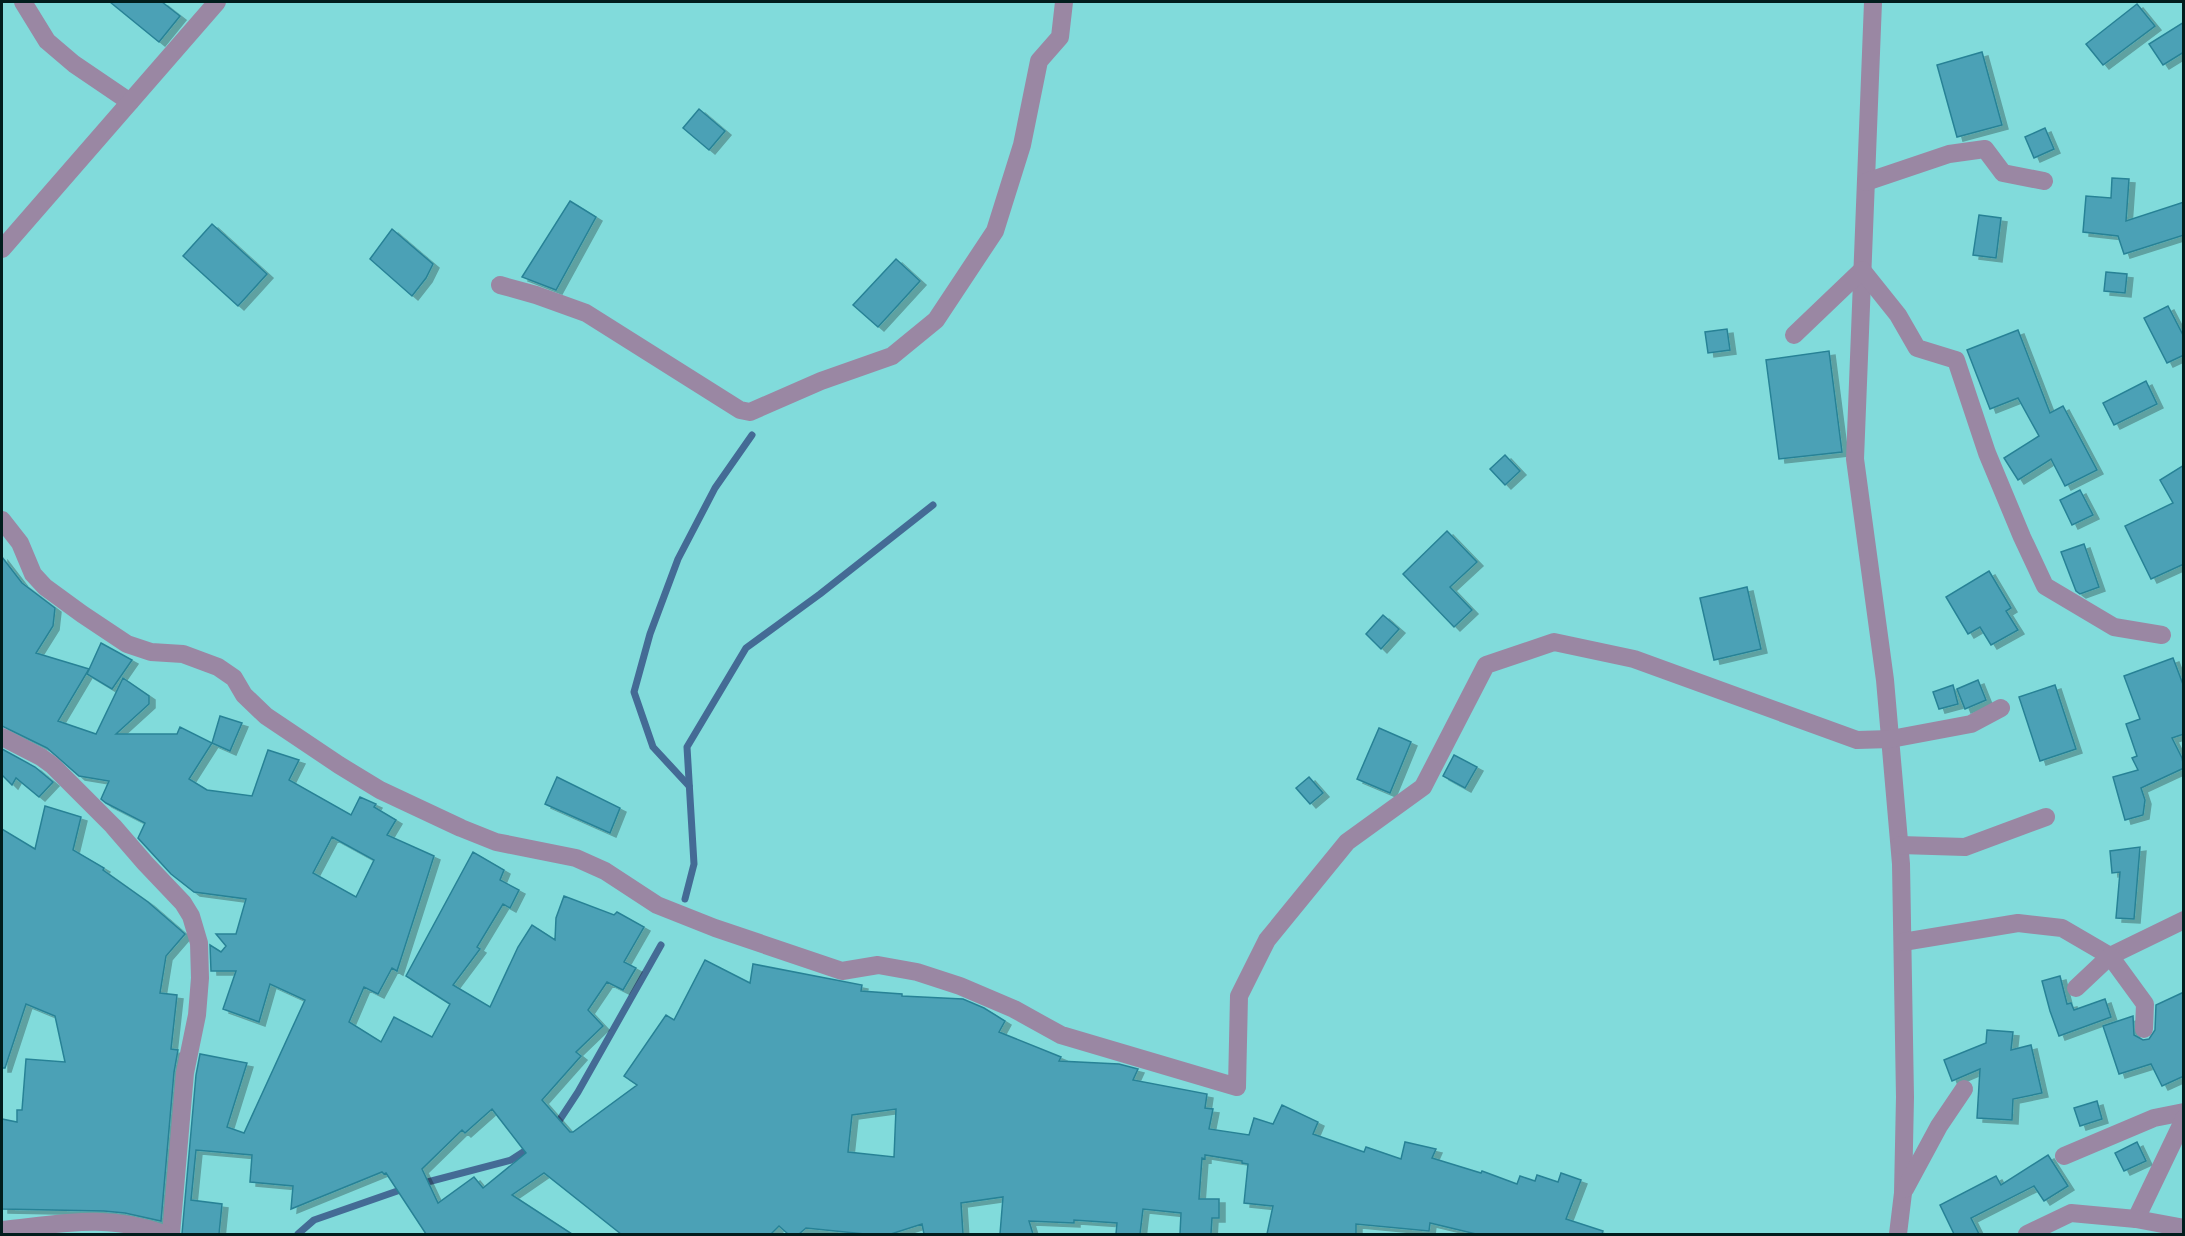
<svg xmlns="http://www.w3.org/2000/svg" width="2185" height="1236" font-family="'Exo 2',sans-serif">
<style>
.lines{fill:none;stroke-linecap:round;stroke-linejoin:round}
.stream{stroke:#446b95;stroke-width:7}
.building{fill:#4ca1b6;stroke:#288296;stroke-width:1.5;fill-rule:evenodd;filter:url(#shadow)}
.street{stroke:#9a87a3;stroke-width:18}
</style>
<defs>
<filter id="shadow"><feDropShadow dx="6" dy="4" stdDeviation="0" flood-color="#0004"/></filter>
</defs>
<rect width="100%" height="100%" fill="#81dbdb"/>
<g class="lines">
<g class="stream">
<path d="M689 786 653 747 634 692 650 634 678 559 715 488 752 435"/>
<path d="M685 899 694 864 687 747 746 648 820 594 933 505"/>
<path d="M555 1127 578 1092 661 945"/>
<path d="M420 1184 511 1160 531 1147"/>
<path d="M298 1234 314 1220 406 1188"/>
</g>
</g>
<g class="building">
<path d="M110 2H162L180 16 159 42Z"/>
<path d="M2137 4 2155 26 2103 65 2086 44Z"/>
<path d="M2184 22V52L2163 65 2149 44Z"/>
<path d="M1982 52 2002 125 1957 137 1937 65Z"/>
<path d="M699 109 725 131 709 150 683 128Z"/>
<path d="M2045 128 2054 149 2034 158 2025 137Z"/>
<path d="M2112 178 2129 179 2126 221 2184 202V235L2124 254 2118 236 2083 232 2086 196 2111 198Z"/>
<path d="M570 201 596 217 556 290 522 277Z"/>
<path d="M1979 215 2001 218 1996 258 1973 255Z"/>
<path d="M212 224 267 274 238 306 183 256Z"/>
<path d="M392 229 433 264 426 278 412 296 370 259Z"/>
<path d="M896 259 920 281 878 327 853 305Z"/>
<path d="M2106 272 2127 274 2125 293 2104 291Z"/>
<path d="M2168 306 2184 337V355L2167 363 2144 318Z"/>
<path d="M1727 329 1730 350 1708 353 1705 332Z"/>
<path d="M2018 330 2050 413 2063 406 2097 470 2065 486 2051 459 2018 480 2004 458 2039 436 2018 398 1990 409 1967 350Z"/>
<path d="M1829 351 1842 452 1779 459 1766 360Z"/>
<path d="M2146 381 2157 404 2114 425 2103 403Z"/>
<path d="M1505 455 1520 471 1505 485 1490 469Z"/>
<path d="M2184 465V564L2151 579 2125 526 2173 503 2160 480Z"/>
<path d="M2080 490 2093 515 2072 525 2060 500Z"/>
<path d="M1447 531 1477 562 1450 587 1472 610 1454 627 1403 574Z"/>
<path d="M2084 544 2099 587 2080 594 2076 591 2061 552Z"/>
<path d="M2 557 22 583 55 608 53 626 36 653 89 669 58 721 96 734 123 678 149 696V704L116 734H177L180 727 212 743 189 779 207 790 252 796 268 750 299 760 289 780 351 815 360 797 376 804 374 807 396 820 387 835 434 856 397 971 392 968 378 994 364 987 349 1022 381 1042 394 1017 432 1037 450 1004 406 976 473 852 504 870 500 880 519 890 510 908 503 904 477 947 480 949 453 985 490 1007 518 947 532 925 555 940 556 918 564 896 614 915 617 912 644 927 624 962 636 968 623 990 607 982 588 1010 603 1026 576 1052 581 1056 542 1100 570 1132H573L637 1085 624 1076 666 1015 674 1020 705 960 750 983 753 964 862 985 861 991 902 994V996L963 999 984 1008 1005 1021 999 1032 1061 1057 1059 1061 1119 1064 1138 1069 1133 1080 1207 1094 1205 1108 1213 1109 1209 1129 1249 1135 1254 1118 1273 1124 1282 1105 1318 1122 1313 1134 1364 1152 1366 1147 1401 1159 1405 1142 1436 1149 1432 1158 1481 1173 1482 1171 1517 1184 1520 1176 1535 1181 1537 1175 1558 1182 1561 1173 1581 1180 1566 1219 1603 1231 1602 1234H1476L1430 1223 1429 1231 1356 1224V1234H1267L1273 1206 1244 1203 1248 1164 1242 1163V1161L1205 1155V1159L1202 1158 1199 1199H1219V1218H1212L1211 1234H1180L1181 1213 1143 1209 1140 1234H1116L1117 1223 1074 1220V1223L1029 1221 1033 1234H1000L1003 1197 961 1203 963 1234H924L922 1224 891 1234H865L806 1228 799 1234H788L779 1226 771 1234H621L544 1173 512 1195 572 1234H426L386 1173 384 1174 382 1172 291 1209 293 1186 250 1182 252 1155 196 1150 191 1200 222 1204 219 1234H182L196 1075 200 1054 247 1063 227 1127 244 1133 305 1000 270 984 259 1022 223 1009 236 971H211L210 945 221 952 226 946 216 934H236L246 899 194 892 171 874 138 838 145 823 106 803 101 799 109 781 79 776 47 748 2 726ZM332 837 374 860 356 897 313 873ZM492 1109 526 1153 483 1188 474 1177 438 1203 422 1169 462 1130 465 1133ZM896 1109 894 1157 848 1152 852 1115Z"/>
<path d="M1989 571 2011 608 2006 611 2018 630 1991 645 1980 627 1968 634 1946 597Z"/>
<path d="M1747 587 1761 649 1714 660 1700 598Z"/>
<path d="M1383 615 1399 629 1381 649 1366 634Z"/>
<path d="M101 643 132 660 112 689 87 674Z"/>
<path d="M2173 658 2184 687V734L2172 738 2182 758 2184 768 2141 788 2145 800 2143 815 2125 820 2113 777 2138 770 2132 758 2137 756 2126 724 2140 719 2124 676Z"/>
<path d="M1978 680 1986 700 1965 709 1957 689Z"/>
<path d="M1953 685 1958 704 1939 709 1933 692Z"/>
<path d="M2055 685 2076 749 2040 761 2019 697Z"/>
<path d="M220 716 242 723 230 751 212 743Z"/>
<path d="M1379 728 1411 742 1390 793 1357 779Z"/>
<path d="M2 749 35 767 53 782 39 797 16 778 12 785 2 775Z"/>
<path d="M1454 755 1477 767 1465 788 1443 776Z"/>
<path d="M557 777 620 808 610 833 545 804Z"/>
<path d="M1309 777 1323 793 1310 804 1296 788Z"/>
<path d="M45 806 81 817 73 850 104 868 103 870 148 902 185 934 166 956 160 993 177 995 171 1049 178 1050 174 1072 161 1221 125 1213 104 1211 2 1209V1119L17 1122V1110H22L26 1059 65 1062 55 1016 26 1004 5 1068H2V829L35 849Z"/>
<path d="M2140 847 2134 919 2116 918 2120 872 2112 873 2110 851Z"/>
<path d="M2060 976 2067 1004 2071 1003 2074 1010 2105 999 2111 1017 2059 1036 2050 1011 2042 981Z"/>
<path d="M2184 992V1076L2162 1086 2151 1064 2119 1074 2103 1026 2133 1016 2134 1035 2143 1040 2149 1039 2155 1030 2156 1005Z"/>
<path d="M1987 1030 2013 1032 2011 1050 2031 1045 2042 1093 2013 1099 2012 1120 1977 1118 1980 1069 1952 1081 1944 1060 1986 1043Z"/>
<path d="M2097 1101 2102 1119 2080 1126 2074 1108Z"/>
<path d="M2137 1142 2146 1161 2124 1171 2115 1153Z"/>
<path d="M2048 1155 2068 1186 2044 1201 2034 1186 1971 1218 1979 1234H1954L1940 1205 1996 1176 2001 1185Z"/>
</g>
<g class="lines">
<g class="street">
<path d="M23 2 47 41 74 64 130 102"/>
<path d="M1873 2 1855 459 1885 680 1901 864 1905 1097 1903 1193 1898 1234"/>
<path d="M1866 182 1949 154 1985 149 2003 173 2044 181"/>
<path d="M2 249 217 2"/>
<path d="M500 285 536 295 586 313 740 410 750 412 821 381 892 356 936 320 995 231 1022 145 1039 61 1060 37 1064 2"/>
<path d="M1794 335 1862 270 1898 315 1917 348 1956 360 1987 453 2022 537 2045 586 2114 627 2162 635"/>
<path d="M2 520 20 543 33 574 45 587 82 614 127 644 151 652 183 654 218 667 234 678 244 695 266 716 339 765 380 790 461 828 496 842 576 858 605 871 657 905 715 928 842 971 878 965 917 972 960 986 1014 1009 1061 1035 1237 1087 1239 996 1267 940 1347 842 1423 787 1486 665 1554 642 1634 659 1857 740 1891 739 1971 724 2001 708"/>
<path d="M2 737 41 757 52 765 113 826 145 863 183 903 191 916 199 943 200 978 197 1015 185 1073 171 1234"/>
<path d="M1900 845 1965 847 2046 817"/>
<path d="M1903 942 2018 923 2062 928 2110 956 2184 920"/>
<path d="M2076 988 2110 956 2145 1004 2144 1029"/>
<path d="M2064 1156 2154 1118 2184 1112"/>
<path d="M1905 1189 1939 1126 1964 1089"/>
<path d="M2136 1219 2184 1119"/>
<path d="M2 1230C60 1224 107 1213 164 1234"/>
<path d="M2027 1234 2071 1213 2136 1219 2184 1228"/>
</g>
</g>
<rect width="2185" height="1236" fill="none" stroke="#011d1d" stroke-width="6"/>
</svg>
